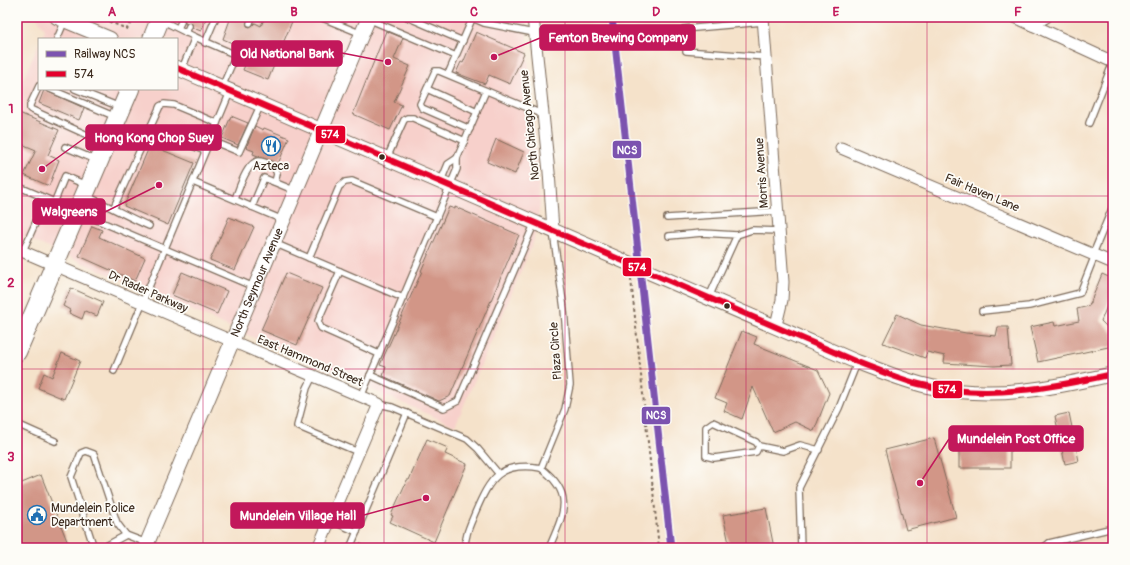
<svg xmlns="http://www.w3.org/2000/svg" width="1130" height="565" font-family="Pangolin,sans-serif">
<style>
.built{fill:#f7d0cb}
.building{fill:#d29687}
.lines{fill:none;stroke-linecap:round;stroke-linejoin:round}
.service-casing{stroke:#7c6a5a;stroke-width:8}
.minor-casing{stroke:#7c6a5a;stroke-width:13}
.tertiary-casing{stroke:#7c6a5a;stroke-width:16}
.primary-casing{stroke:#7c6a5a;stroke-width:20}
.path{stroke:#7c6a5a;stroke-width:2;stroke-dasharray:3 3;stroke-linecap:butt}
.service{stroke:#fff;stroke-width:5.5}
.minor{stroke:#fff;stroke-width:11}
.tertiary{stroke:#fff;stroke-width:14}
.primary{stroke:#fff;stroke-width:18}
.bus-1-casing{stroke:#fdfcf7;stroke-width:9}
.bus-1{stroke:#e4002b;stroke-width:6}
.rail-1-casing{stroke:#fdfcf7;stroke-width:10}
.rail-1{stroke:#7c53af;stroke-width:7}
.grid{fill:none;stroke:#c2185b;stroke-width:1;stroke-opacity:0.55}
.bus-dot{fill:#3b2a1e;stroke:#fdfcf7;stroke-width:1.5}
.labels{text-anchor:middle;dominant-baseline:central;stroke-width:3.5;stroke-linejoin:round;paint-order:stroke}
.street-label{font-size:12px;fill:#3b2a1e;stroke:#fdfcf7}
.poi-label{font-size:12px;fill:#3b2a1e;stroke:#fdfcf7}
.leader{fill:none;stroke:#c2185b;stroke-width:1.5}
.callout-dot{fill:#c2185b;stroke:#fdfcf7;stroke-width:1.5}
.callout{fill:#c2185b;stroke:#c2185b;stroke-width:1.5}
.callout-label{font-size:13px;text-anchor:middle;font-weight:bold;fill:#fff}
.line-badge{stroke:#fdfcf7;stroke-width:1.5}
.badge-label{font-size:11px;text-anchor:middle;font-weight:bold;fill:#fff}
.neatline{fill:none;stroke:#c2185b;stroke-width:1.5}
.grid-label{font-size:13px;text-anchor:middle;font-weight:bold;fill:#c2185b}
</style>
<rect width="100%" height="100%" fill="#fdfcf7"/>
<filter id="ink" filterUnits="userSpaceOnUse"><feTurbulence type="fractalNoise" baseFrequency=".025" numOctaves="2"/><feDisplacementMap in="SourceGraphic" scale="8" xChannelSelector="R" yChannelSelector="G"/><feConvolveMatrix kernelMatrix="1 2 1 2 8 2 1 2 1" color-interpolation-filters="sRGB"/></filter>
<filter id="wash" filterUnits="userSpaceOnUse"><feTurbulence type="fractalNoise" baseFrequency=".012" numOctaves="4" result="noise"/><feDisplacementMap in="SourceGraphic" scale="16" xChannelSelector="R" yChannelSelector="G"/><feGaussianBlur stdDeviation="0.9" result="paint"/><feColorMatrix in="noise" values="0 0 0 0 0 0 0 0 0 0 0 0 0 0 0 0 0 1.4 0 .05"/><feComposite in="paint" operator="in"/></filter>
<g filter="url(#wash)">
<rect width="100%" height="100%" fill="#f5e2ca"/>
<path class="built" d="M37 17H525L540 205 533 243 455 426 17 234V94L39 43V89H177V39H41L45 30Z"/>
<g id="blocks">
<g class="building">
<path d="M171 17H207L201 31 193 28 190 22 185 24V20L183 18 177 21Z"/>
<path d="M231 17H240L247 20V26L250 27 255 23 261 26 265 17H288L293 19 268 80 243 70 251 50 244 48 242 43 237 45 223 39Z"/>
<path d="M386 31 403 38 394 59 410 66 394 102 402 105 390 130 353 114Z"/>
<path d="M476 32 524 53 510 84 489 75 485 84 456 73 461 62 463 63Z"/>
<path d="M44 90 84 108 79 120 39 103Z"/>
<path d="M17 112 59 130 48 155 59 160 49 186 24 175 36 150 17 142Z"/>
<path d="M231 116 248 123 238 145 222 138Z"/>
<path d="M255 126 263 130 264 128 289 138 278 164 253 154 254 151 246 148Z"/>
<path d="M496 139 524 152 515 174 487 162Z"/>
<path d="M150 145 194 163 168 225 124 206Z"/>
<path d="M449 207 455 209V207L519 235 450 396 439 401 383 376 386 367 380 365 422 271H421Z"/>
<path d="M229 217 254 227 235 270 210 260Z"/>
<path d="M92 226 102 230 99 237 145 258 135 281 79 256Z"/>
<path d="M182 272 227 291 217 314 172 295Z"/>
<path d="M286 273 322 288 297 345 261 330Z"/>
<path d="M1102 274 1113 279V291L1101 321 1113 333V346L1038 362 1030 327 1054 322 1055 326 1079 321 1077 309 1089 306Z"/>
<path d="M71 288 103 302 97 316 85 311 82 319 69 313 70 310 63 306Z"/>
<path d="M897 314 921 325 966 333 996 336 998 327H1008L1011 365 994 366 944 363 945 356 927 352 925 358 883 343Z"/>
<path d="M742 331 757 337 754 344 818 370 829 393 814 431 795 422 773 432 753 387 742 419 724 411 727 403 715 398Z"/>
<path d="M62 353 80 361 64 399 38 388 44 373 52 377Z"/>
<path d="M1069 413 1079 461 1065 464 1055 416Z"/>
<rect x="959" y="435" width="51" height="33"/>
<path d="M934 438 956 517 906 530 885 450Z"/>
<path d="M427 439 448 448 445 454 467 464 434 542 390 522 393 516 391 515 407 480H409Z"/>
<path d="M41 475 69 546 64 548H17V485Z"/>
<path d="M766 508 774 548H730L723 515Z"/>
</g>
</g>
</g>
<g filter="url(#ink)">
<use href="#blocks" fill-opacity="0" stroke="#7c6a5a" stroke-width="1"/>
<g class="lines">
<defs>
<g id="service">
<path d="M320 17 362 34"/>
<path d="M407 17 463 41"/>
<path d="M470 17 484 23 534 33"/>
<path d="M368 19 456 56"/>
<path d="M161 20 195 37"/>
<path d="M763 22 684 29 686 51 766 57"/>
<path d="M250 23 252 17"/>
<path d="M178 28 181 22"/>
<path d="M186 33 189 26"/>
<path d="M57 39 65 20"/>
<path d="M205 43 216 17"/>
<path d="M236 55 240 47"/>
<path d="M182 69 195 37 236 55 222 87"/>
<path d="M448 74 473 17"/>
<path d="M39 86 30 105V109L105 143"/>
<path d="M50 89 116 117"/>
<path d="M75 89 120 107"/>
<path d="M427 89 477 112"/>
<path d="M1089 123 1113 62"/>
<path d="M150 129 205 151"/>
<path d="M470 129 422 108 420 104 435 71H439L542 114"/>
<path d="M210 140 239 152 261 104"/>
<path d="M65 147 96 160"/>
<path d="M387 158 404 120 407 118H413L465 141"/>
<path d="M441 181 448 164 457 158"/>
<path d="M193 182 283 220"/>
<path d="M17 186 254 287"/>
<path d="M86 196C108 205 128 217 149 226"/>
<path d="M235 199C239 189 247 161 259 161 264 161 269 164 274 166L277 174 275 182"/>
<path d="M54 203 65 176 86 185"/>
<path d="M114 207 160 106 164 104 174 105 217 123"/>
<path d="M252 207 264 178 296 191"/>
<path d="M667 218 778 211"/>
<path d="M737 235 752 230 780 231"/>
<path d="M669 236 702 233 737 235 709 297"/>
<path d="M274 243 403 298"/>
<path d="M23 251 46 199"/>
<path d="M1093 254 1113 206"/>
<path d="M309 258 339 187 345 182 352 181 437 217"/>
<path d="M340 271 318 321 321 328 379 354"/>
<path d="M982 311 1029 306 1080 293 1095 255"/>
<path d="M114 371 230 92"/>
<path d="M370 375 444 408 458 401 535 222"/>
<path d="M313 376 307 388 297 426 358 452"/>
<path d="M361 397 457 169V158L486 91"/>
<path d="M379 404 392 407 467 439 478 449 498 473"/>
<path d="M17 424 55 441"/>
<path d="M759 446 756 452 714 458 706 456V427L713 422 756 442 759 446 783 451 800 445 819 450"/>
<path d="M330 520 357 532"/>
<path d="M94 548 71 477 81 453 86 451 94 454 117 523 126 535 147 543"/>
<path d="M102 548 126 535"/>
<path d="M350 548 407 413"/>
<path d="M465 548C465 535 470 525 475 513 490 478 500 461 541 468"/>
<path d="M549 548C564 513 575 494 541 468L565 409 570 385 564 309 553 232"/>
<path d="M801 548 799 488 839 408 857 363"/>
<path d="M1043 548 1049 543 1113 528"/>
</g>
<g id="minor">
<path d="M533 17 549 172 553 230"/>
<path d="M763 17 783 282 782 300 776 325"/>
<path d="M1015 17 1113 62"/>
<path d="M1032 25 1046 17"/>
<path d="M841 148 1113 263"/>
<path d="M17 249 379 404 318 548"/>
</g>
<g id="tertiary">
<path d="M57 17 110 39"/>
<path d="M177 68 857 362C882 371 906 382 932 387 994 400 1053 388 1113 374"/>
<path id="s1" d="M145 548 369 17"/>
</g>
<g id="primary">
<path d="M152 39 161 17"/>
<path d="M17 352 130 89"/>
</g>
</defs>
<use href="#service" class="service-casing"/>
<use href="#minor" class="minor-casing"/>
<use href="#tertiary" class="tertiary-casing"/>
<use href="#primary" class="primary-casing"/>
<g class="path">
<path d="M98 17 127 29 130 24 134 26"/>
<path d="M631 279 659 548"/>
<path d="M359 544 370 548"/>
</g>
<use href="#service" class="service"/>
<use href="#minor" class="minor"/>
<use href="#tertiary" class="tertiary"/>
<use href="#primary" class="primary"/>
<defs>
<path id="bus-1" d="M177 68 857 362C879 370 900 380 923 385 987 400 1051 388 1113 374"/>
</defs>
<use href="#bus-1" class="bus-1-casing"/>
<use href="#bus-1" class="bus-1"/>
<defs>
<path id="rail-1" d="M612 17 671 548"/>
</defs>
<use href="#rail-1" class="rail-1-casing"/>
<use href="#rail-1" class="rail-1"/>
</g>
</g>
<path class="grid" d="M203 17V548M384 17V548M565 17V548M746 17V548M927 17V548M17 196H1113M17 369H1113"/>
<defs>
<symbol id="restaurant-ring" viewBox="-11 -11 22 22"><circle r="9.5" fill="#fdfcf7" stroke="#1f6fb2" stroke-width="1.5"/><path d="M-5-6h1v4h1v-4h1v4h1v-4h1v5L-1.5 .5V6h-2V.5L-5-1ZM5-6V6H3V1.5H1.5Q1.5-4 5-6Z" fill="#1f6fb2"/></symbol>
<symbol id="civic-ring" viewBox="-11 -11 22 22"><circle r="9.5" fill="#fdfcf7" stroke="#1f6fb2" stroke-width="1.5"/><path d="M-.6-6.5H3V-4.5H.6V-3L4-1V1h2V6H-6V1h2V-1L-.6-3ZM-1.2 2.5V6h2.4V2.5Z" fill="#1f6fb2"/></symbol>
</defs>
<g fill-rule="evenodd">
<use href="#restaurant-ring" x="260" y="135" width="22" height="22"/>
<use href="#civic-ring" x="26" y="504" width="22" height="22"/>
</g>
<g class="bus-dot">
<circle cx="382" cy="157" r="3.5"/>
<circle cx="727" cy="306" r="3.5"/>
</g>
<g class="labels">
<g class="street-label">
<text transform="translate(530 125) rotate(-96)">North Chicago Avenue</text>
<text transform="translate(762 173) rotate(-94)">Morris Avenue</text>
<text transform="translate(982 193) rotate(23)">Fair Haven Lane</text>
<text stroke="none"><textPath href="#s1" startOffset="288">North Seymour Avenue</textPath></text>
<text transform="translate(148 292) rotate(24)">Dr Rader Parkway</text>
<text transform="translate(556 351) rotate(-94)">Plaza Circle</text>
<text transform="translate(310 361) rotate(23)">East Hammond Street</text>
</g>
<g class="poi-label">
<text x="271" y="166">Azteca</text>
<text x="51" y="508" text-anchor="start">Mundelein Police<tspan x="51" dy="14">Department</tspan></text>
</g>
</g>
<path class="leader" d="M494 57L540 38M388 62L342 53M42 169L86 137M159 185L105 212M920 483L949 439M426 498L364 515"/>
<g class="callout-dot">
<circle cx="494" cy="57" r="4"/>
<circle cx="388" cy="62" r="4"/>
<circle cx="42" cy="169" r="4"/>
<circle cx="159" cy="185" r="4"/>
<circle cx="920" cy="483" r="4"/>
<circle cx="426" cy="498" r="4"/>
</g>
<g class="callout">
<rect x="540" y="25" width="155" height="25" rx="4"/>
<rect x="232" y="41" width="110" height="25" rx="4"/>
<rect x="86" y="125" width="135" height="25" rx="4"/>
<rect x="33" y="199" width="72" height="25" rx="4"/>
<rect x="949" y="426" width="134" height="25" rx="4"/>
<rect x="231" y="503" width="133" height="25" rx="4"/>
</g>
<g class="callout-label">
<text x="618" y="42">Fenton Brewing Company</text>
<text x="287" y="58">Old National Bank</text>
<text x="154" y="142">Hong Kong Chop Suey</text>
<text x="69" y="216">Walgreens</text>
<text x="1016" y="443">Mundelein Post Office</text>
<text x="298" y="520">Mundelein Village Hall</text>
</g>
<g class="line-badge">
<rect x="315" y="125" width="31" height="19" rx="4" fill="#e4002b"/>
<rect x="612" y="140" width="30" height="19" rx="4" fill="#7c53af"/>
<rect x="622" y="257" width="30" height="20" rx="4" fill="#e4002b"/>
<rect x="932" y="380" width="31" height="19" rx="4" fill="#e4002b"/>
<rect x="641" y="406" width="30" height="19" rx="4" fill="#7c53af"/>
</g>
<g class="badge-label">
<text x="330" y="138">574</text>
<text x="627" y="154">NCS</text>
<text x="637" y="271">574</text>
<text x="947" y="393">574</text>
<text x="656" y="419">NCS</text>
</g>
<rect width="1130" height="565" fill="none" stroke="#fdfcf7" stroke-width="44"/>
<rect x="38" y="38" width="140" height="52" fill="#fdfcf7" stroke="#afa8a0"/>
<rect x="46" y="51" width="20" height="6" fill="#7c53af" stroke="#afa8a0"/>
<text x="74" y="58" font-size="12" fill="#3b2a1e">Railway NCS</text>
<rect x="46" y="71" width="20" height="6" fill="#e4002b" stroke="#afa8a0"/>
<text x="74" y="78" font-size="12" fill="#3b2a1e">574</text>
<rect x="22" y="22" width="1086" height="521" class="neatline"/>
<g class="grid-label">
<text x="112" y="16">A</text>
<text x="294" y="16">B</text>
<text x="474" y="16">C</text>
<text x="656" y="16">D</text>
<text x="836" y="16">E</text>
<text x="1018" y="16">F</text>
<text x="11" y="113">1</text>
<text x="11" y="287">2</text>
<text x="11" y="461">3</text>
</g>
</svg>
